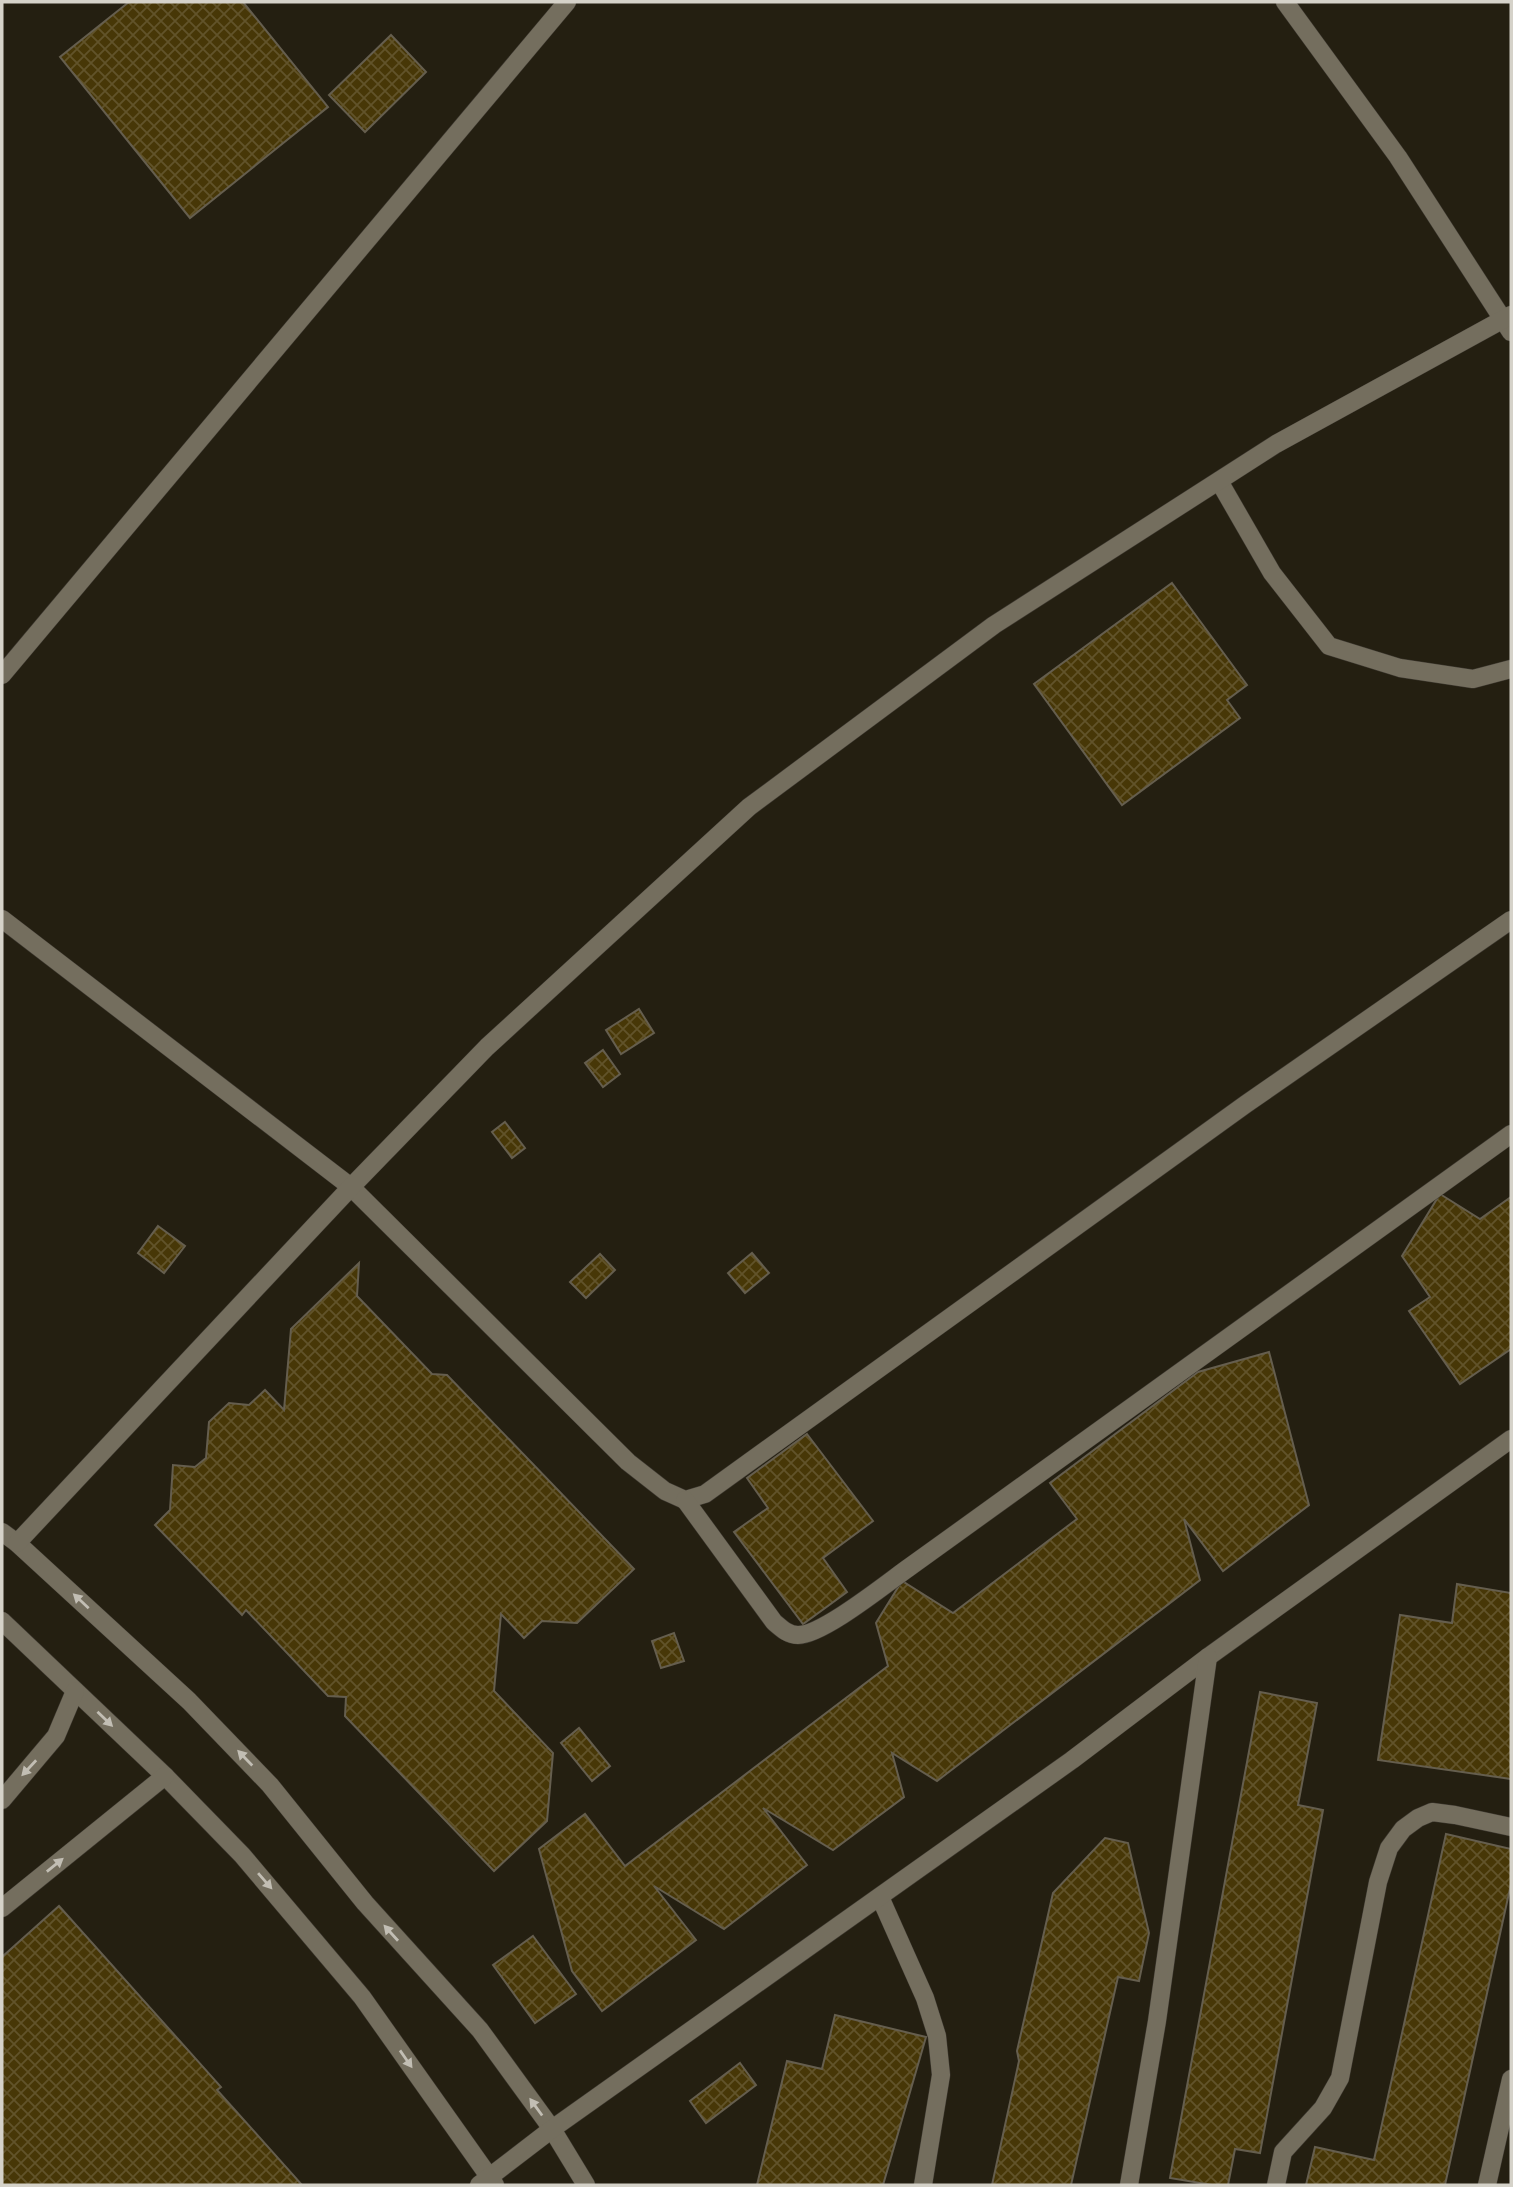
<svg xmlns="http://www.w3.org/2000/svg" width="1513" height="2187" font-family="'PT Sans Narrow',sans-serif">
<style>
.building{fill:url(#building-cross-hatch);stroke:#655e4e;stroke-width:2}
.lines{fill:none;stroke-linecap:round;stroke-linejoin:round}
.minor-casing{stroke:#3e3931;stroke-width:19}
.minor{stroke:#746e5e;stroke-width:18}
.oneway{fill:#c2beb4}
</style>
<defs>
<pattern id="building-cross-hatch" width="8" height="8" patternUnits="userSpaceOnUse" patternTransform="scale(1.75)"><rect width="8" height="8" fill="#473707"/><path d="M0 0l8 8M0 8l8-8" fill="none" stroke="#61532a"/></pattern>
</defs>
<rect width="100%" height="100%" fill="#241f11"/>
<g class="building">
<path d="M129 2H243L328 107 190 218 60 57Z"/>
<path d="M391 35 426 72 365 132 329 95Z"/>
<path d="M1172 583 1247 685 1227 700 1240 718 1122 805 1034 684Z"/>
<path d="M639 1009 654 1033 621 1054 606 1030Z"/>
<path d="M603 1050 620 1074 603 1087 585 1063Z"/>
<path d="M505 1122 525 1148 512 1158 492 1132Z"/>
<path d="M1440 1194 1480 1219 1511 1197V1349L1460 1384 1409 1311 1430 1297 1402 1256Z"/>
<path d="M158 1226 185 1246 164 1273 138 1253Z"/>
<path d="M752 1253 769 1273 745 1293 728 1273Z"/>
<path d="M600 1254 615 1270 586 1298 570 1282Z"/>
<path d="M359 1263 357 1296 432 1374 447 1375 634 1569 577 1623 542 1621 524 1638 501 1614 494 1691 553 1753 547 1821 494 1871 345 1716 346 1697 328 1696 246 1610 242 1615 155 1525 170 1510 173 1465 195 1467 206 1458 209 1422 229 1403 249 1405 265 1390 284 1410 291 1329Z"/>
<path d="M1269 1352 1309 1505 1223 1571 1184 1519 1200 1580 937 1781 892 1753 904 1797 833 1850 763 1808 807 1865 724 1929 654 1886 696 1940 602 2011 572 1971 539 1849 585 1814 625 1866 888 1666 876 1623 902 1581 953 1613 1077 1519 1050 1483 1198 1372Z"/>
<path d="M807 1434 873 1521 823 1558 847 1592 803 1624 734 1532 768 1508 747 1478Z"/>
<path d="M1457 1584 1511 1593V1779L1378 1760 1400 1615 1452 1623Z"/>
<path d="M674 1633 684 1661 661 1668 652 1641Z"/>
<path d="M1260 1692 1317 1703 1298 1805 1323 1810 1260 2153 1235 2149 1228 2185H1212L1170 2178Z"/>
<path d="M579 1728 610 1766 592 1781 561 1743Z"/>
<path d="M1446 1834 1511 1849V1884L1445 2185H1306L1315 2147 1374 2160Z"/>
<path d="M1105 1838 1128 1843 1149 1933 1139 1981 1118 1977 1071 2185H992L1019 2061 1017 2051 1053 1893Z"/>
<path d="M59 1906 221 2087 217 2090 302 2185H2V1957Z"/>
<path d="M533 1936 576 1994 535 2023 493 1965Z"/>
<path d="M835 2015 926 2037 883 2185H757L787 2061 822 2069Z"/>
<path d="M740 2063 756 2085 706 2123 690 2101Z"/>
</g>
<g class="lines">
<defs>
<g id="minor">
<path d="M1285 2 1398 157 1511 332"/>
<path d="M1219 481 1272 573 1329 646 1400 668 1473 679 1511 669"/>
<path d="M2 675 567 2"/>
<path d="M2 919 351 1187 628 1462 665 1491 685 1500 705 1494 1246 1104 1511 920"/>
<path d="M685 1500 774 1622C781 1628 788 1635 798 1635 823 1635 888 1582 911 1566L1511 1134"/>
<path d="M2 1532 17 1543 189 1701 270 1785 365 1903 480 2030 552 2129 586 2185"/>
<path d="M17 1543 351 1187 487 1047 749 807 994 625 1276 444 1511 315"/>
<path d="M2 1621 165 1776 242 1855 362 1997 495 2185"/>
<path d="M2 1800 56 1736 75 1691"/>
<path d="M880 1897 925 1998 937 2036 941 2075 923 2185"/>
<path d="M2 1908 165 1776"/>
<path d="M479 2185 552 2129 1072 1760 1208 1657 1511 1439"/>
<path d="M1129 2185 1157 2021 1208 1657"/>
<path d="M1276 2185 1283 2152 1323 2108 1340 2078 1378 1882 1389 1848 1403 1829 1418 1818 1432 1812 1455 1815 1511 1827"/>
<path d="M1487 2185 1511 2079"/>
</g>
</defs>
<use href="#minor" class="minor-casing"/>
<use href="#minor" class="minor"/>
</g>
<defs><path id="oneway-solid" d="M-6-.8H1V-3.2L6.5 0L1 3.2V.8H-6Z" transform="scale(1.75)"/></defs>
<g class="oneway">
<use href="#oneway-solid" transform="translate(81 1601) rotate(-137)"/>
<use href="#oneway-solid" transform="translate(105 1719) rotate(44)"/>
<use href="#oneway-solid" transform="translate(245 1758) rotate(-134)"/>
<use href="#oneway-solid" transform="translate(29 1768) rotate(133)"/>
<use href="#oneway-solid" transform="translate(55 1865) rotate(-39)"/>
<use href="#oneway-solid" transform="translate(265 1881) rotate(49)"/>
<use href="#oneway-solid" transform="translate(391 1933) rotate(-132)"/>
<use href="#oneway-solid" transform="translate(406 2059) rotate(55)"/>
<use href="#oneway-solid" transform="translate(536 2107) rotate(-126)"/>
</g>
<rect width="1513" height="2187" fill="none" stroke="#d5d2c9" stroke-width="7"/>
</svg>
